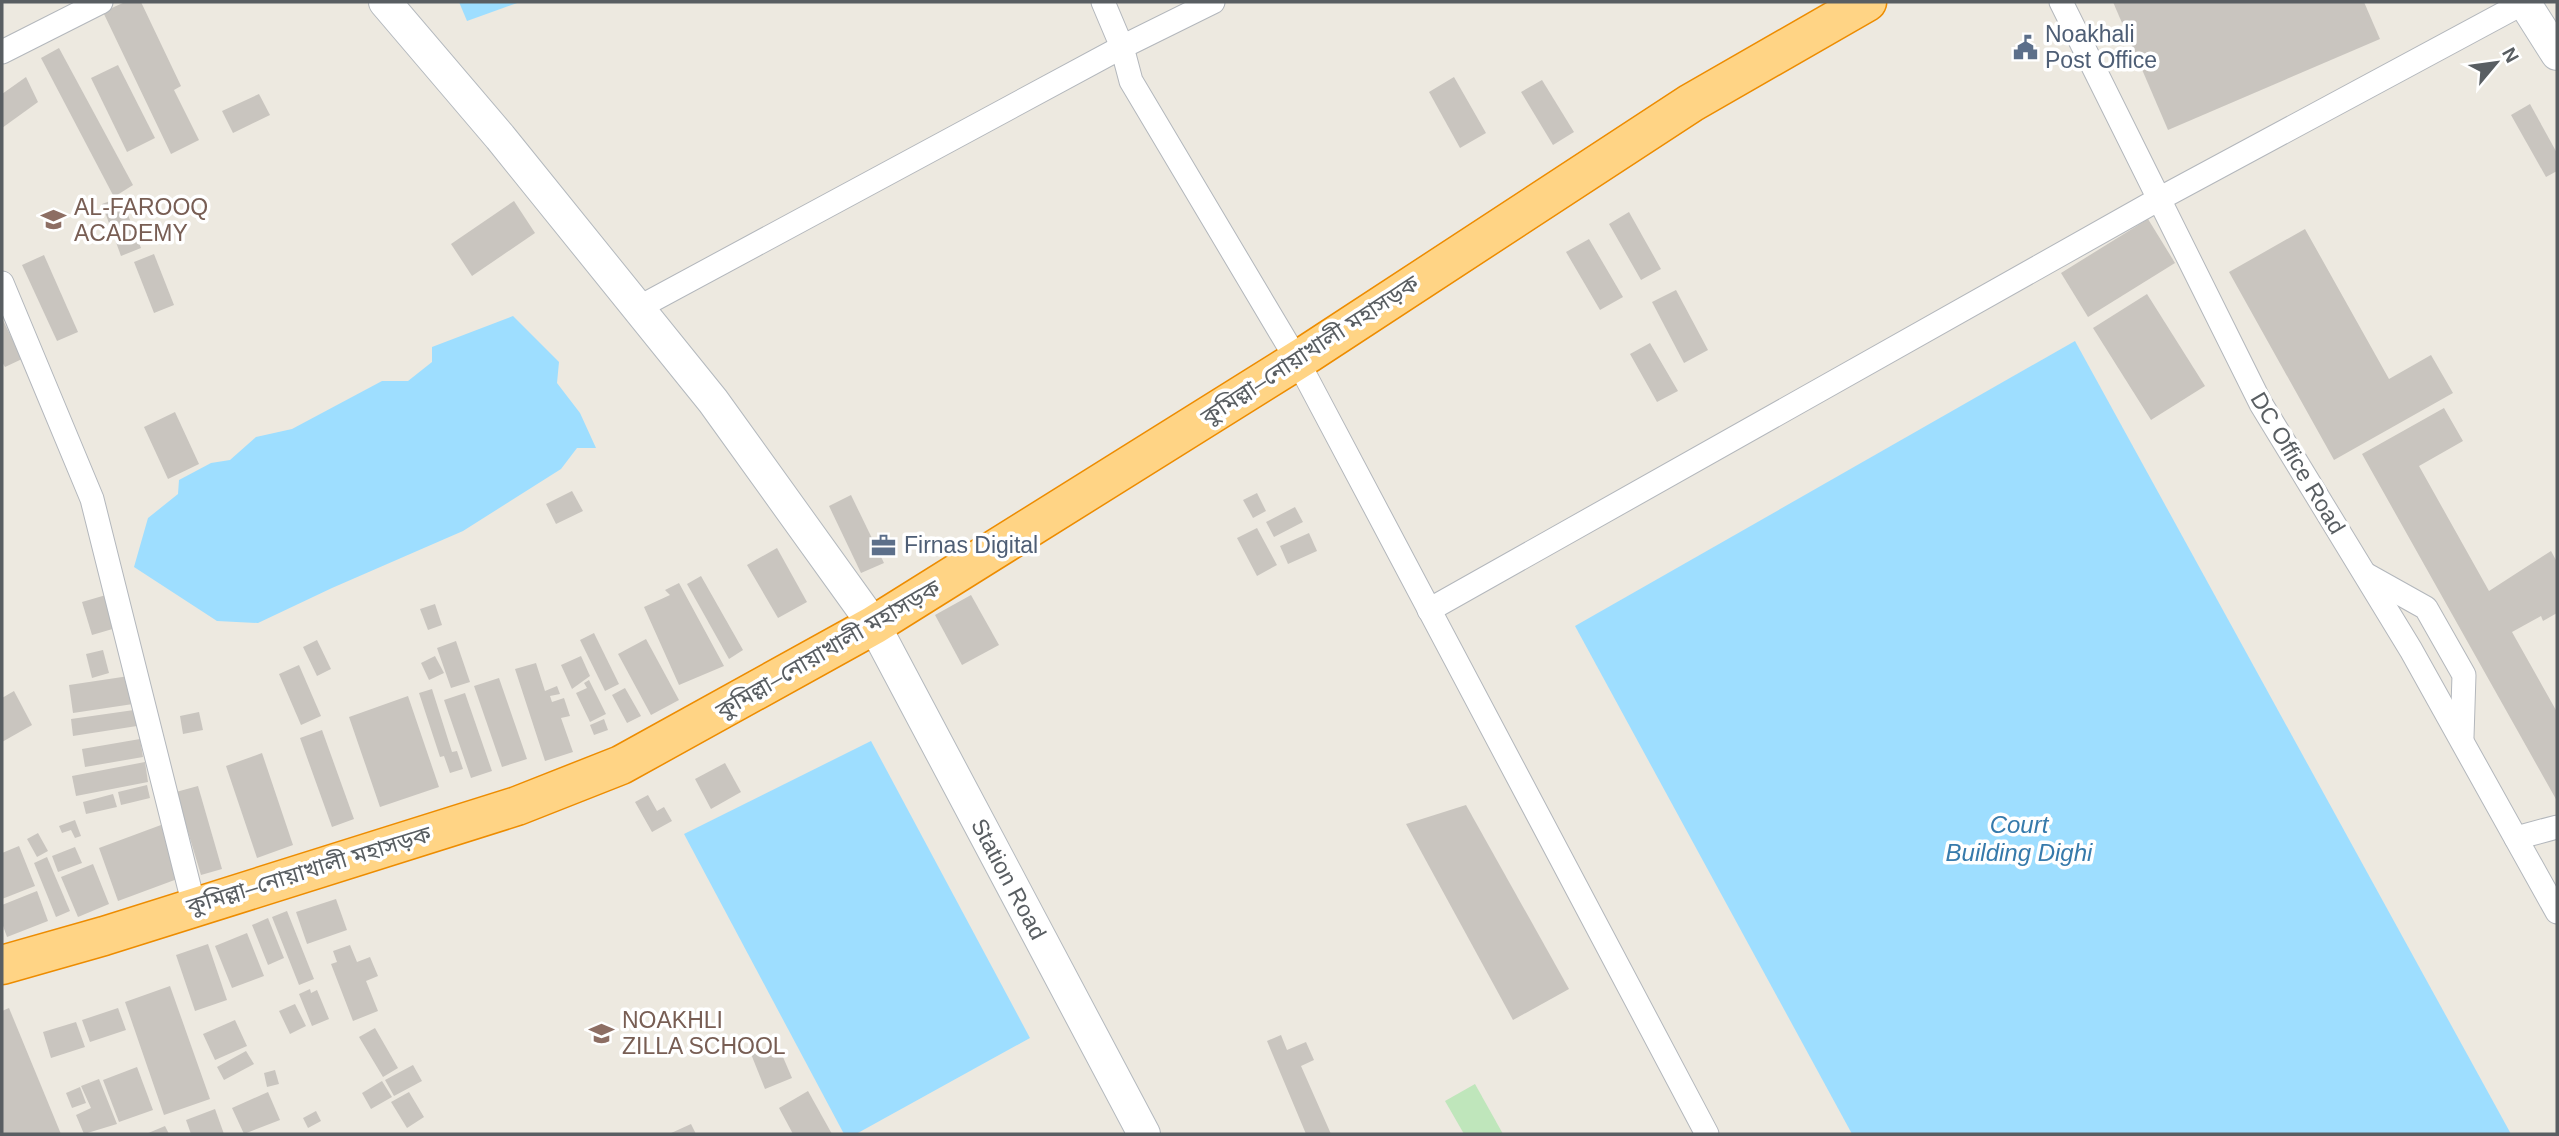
<svg xmlns="http://www.w3.org/2000/svg" width="2559" height="1136" font-family="Helvetica,'Noto Sans Bengali',sans-serif">
<style>
.green{fill:#bfe6bb}
.water{fill:#9edeff}
.building{fill:#c9c5bf}
.lines{fill:none;stroke-linecap:round;stroke-linejoin:round}
.street-casing{stroke:#b3b7bc;stroke-width:25}
.secondary-casing{stroke:#b4b9be;stroke-width:34}
.highway-casing{stroke:#ed8c00;stroke-width:41}
.street{stroke:#fff;stroke-width:23}
.secondary{stroke:#fff;stroke-width:32}
.highway{stroke:#ffd485;stroke-width:38}
.labels{text-anchor:middle;dominant-baseline:central;stroke-width:7;stroke-linejoin:round;paint-order:stroke}
.service-label{font-size:23px;fill:#4e5e75;stroke:#fff;text-anchor:start}
.education-label{font-size:23px;fill:#785e54;stroke:#fff;text-anchor:start}
.street-label{font-size:23px;fill:#595e62;stroke:#fff}
.water-label{font-size:24px;font-style:italic;fill:#367aab;stroke:#fff}
</style>
<rect width="100%" height="100%" fill="#ede9e0"/>
<path class="green" d="M1475 1084 1503 1134H1464L1445 1101Z"/>
<g class="water">
<path d="M459 2H520L467 21Z"/>
<path d="M513 316 559 362 557 383 580 413 596 448H577L561 469 463 531 332 588 258 623 217 621 134 567 148 518 178 494 179 480 211 463 230 460 256 437 292 429 382 381H408L432 362V347Z"/>
<path d="M2075 341 2511 1134H1852L1575 626Z"/>
<path d="M871 741 1030 1038 856 1134H844L684 834Z"/>
</g>
<g class="building">
<path d="M125 2H141L181 86 174 90 199 140 171 154 103 12Z"/>
<path d="M2113 2H2364L2380 39 2168 130Z"/>
<path d="M59 48 133 185 114 197 41 58Z"/>
<path d="M118 65 155 138 127 152 91 78Z"/>
<path d="M26 77 38 102 2 128V94Z"/>
<path d="M1454 77 1486 133 1460 148 1429 92Z"/>
<path d="M1542 80 1574 132 1553 145 1521 92Z"/>
<path d="M259 94 270 115 233 133 222 111Z"/>
<path d="M2530 104 2557 153V171L2546 177 2511 115Z"/>
<path d="M121 197 141 248 121 256 102 204Z"/>
<path d="M514 201 535 233 472 276 451 244Z"/>
<path d="M1629 212 1661 269 1641 280 1609 224Z"/>
<path d="M2148 219 2175 263 2088 317 2061 273Z"/>
<path d="M2305 229 2389 379 2431 355 2453 393 2334 460 2229 272Z"/>
<path d="M1589 239 1623 297 1600 310 1566 252Z"/>
<path d="M154 254 174 305 154 313 134 262Z"/>
<path d="M44 255 78 332 57 341 22 265Z"/>
<path d="M1676 290 1708 350 1684 363 1652 302Z"/>
<path d="M2147 294 2205 386 2151 420 2093 328Z"/>
<path d="M2 318 22 359 5 367 2 362Z"/>
<path d="M1650 343 1678 391 1657 402 1630 354Z"/>
<path d="M2444 408 2463 441 2419 466 2489 591 2551 551 2557 562V613L2543 621 2541 616 2512 632 2557 712V801L2362 454Z"/>
<path d="M175 412 199 464 168 479 144 427Z"/>
<path d="M572 491 583 511 556 524 546 504Z"/>
<path d="M1257 493 1266 511 1253 518 1243 500Z"/>
<path d="M851 495 884 563 861 573 829 506Z"/>
<path d="M1295 507 1303 522 1274 537 1266 522Z"/>
<path d="M1257 528 1277 565 1257 576 1237 538Z"/>
<path d="M1309 533 1317 551 1288 564 1280 546Z"/>
<path d="M777 548 807 602 778 618 747 565Z"/>
<path d="M701 576 743 650 729 659 687 584Z"/>
<path d="M679 583 724 666 679 685 644 607 670 595 665 590Z"/>
<path d="M106 595 116 628 92 635 82 602Z"/>
<path d="M971 595 999 645 962 665 935 615Z"/>
<path d="M435 604 442 625 428 630 420 609Z"/>
<path d="M594 633 619 684 605 691 580 640Z"/>
<path d="M646 639 679 700 651 715 618 654Z"/>
<path d="M317 640 331 669 317 676 303 647Z"/>
<path d="M456 641 470 682 451 688 437 648Z"/>
<path d="M103 650 109 673 92 678 86 654Z"/>
<path d="M435 656 444 673 429 680 421 663Z"/>
<path d="M581 656 590 676 572 689 561 665Z"/>
<path d="M536 663 545 691 557 686 560 694 550 696 552 702 564 698 570 716 561 718 573 752 545 761 515 669Z"/>
<path d="M299 665 321 716 301 725 279 674Z"/>
<path d="M129 676 133 704 73 713 69 685Z"/>
<path d="M499 678 527 759 502 767 474 686Z"/>
<path d="M589 680 606 714 590 722 576 693 587 688 584 683Z"/>
<path d="M625 688 641 716 627 723 612 695Z"/>
<path d="M432 689 452 752 457 751 463 769 450 773 444 756 440 757 419 693Z"/>
<path d="M14 691 32 725 2 742V698Z"/>
<path d="M465 693 492 771 471 778 444 700Z"/>
<path d="M408 696 439 787 380 807 349 717Z"/>
<path d="M134 710 137 726 73 736 71 719Z"/>
<path d="M199 712 203 730 183 734 180 716Z"/>
<path d="M604 719 608 730 594 735 590 725Z"/>
<path d="M322 730 354 819 332 827 300 738Z"/>
<path d="M140 739 143 757 85 767 82 749Z"/>
<path d="M262 753 293 845 257 858 226 766Z"/>
<path d="M145 762 148 782 76 796 72 776Z"/>
<path d="M725 763 741 792 711 809 695 779Z"/>
<path d="M147 785 150 798 121 805 118 792Z"/>
<path d="M198 786 222 869 201 875 176 792Z"/>
<path d="M113 794 117 807 86 814 83 802Z"/>
<path d="M648 795 657 811 664 807 672 821 652 832 635 802Z"/>
<path d="M1466 805 1569 989 1513 1020 1406 824Z"/>
<path d="M75 820 81 836 75 838 71 830 62 833 59 826Z"/>
<path d="M161 825 180 878 118 901 99 848Z"/>
<path d="M38 833 48 851 37 857 27 839Z"/>
<path d="M19 846 35 886 2 899V853Z"/>
<path d="M75 847 82 863 58 872 52 856Z"/>
<path d="M47 857 70 911 56 917 34 863Z"/>
<path d="M93 864 109 904 78 917 61 877Z"/>
<path d="M37 891 48 921 7 937 2 923V905Z"/>
<path d="M336 899 347 930 307 944 296 912Z"/>
<path d="M287 911 314 979 299 985 272 917Z"/>
<path d="M268 918 284 958 268 965 252 925Z"/>
<path d="M247 933 264 976 232 988 215 946Z"/>
<path d="M208 944 227 1000 195 1011 176 955Z"/>
<path d="M350 945 357 962 370 957 378 976 366 981 378 1011 353 1021 331 964 337 962 333 951Z"/>
<path d="M170 986 210 1099 164 1115 125 1002Z"/>
<path d="M310 989 311 993 317 990 329 1019 312 1026 299 994Z"/>
<path d="M295 1004 306 1026 290 1034 279 1011Z"/>
<path d="M9 1008 61 1134H2V1011Z"/>
<path d="M118 1008 126 1030 90 1042 82 1020Z"/>
<path d="M235 1020 247 1046 215 1060 203 1034Z"/>
<path d="M76 1022 85 1047 51 1058 43 1032Z"/>
<path d="M375 1028 398 1068 383 1077 359 1037Z"/>
<path d="M1281 1035 1287 1050 1306 1042 1314 1060 1301 1066 1331 1134H1306L1267 1041Z"/>
<path d="M777 1043 792 1078 765 1089 751 1054Z"/>
<path d="M246 1051 254 1064 224 1080 217 1067Z"/>
<path d="M413 1065 422 1081 394 1096 385 1080Z"/>
<path d="M137 1067 153 1110 119 1122 103 1080Z"/>
<path d="M275 1070 279 1084 267 1087 264 1073Z"/>
<path d="M99 1079 117 1124 84 1134 76 1115 91 1108 81 1086Z"/>
<path d="M382 1081 392 1097 371 1109 362 1093Z"/>
<path d="M80 1087 86 1103 72 1108 66 1093Z"/>
<path d="M808 1091 832 1134H793L779 1108Z"/>
<path d="M268 1092 280 1120 244 1134 232 1108Z"/>
<path d="M409 1092 424 1117 407 1128 391 1102Z"/>
<path d="M215 1109 224 1134H191L186 1120Z"/>
<path d="M316 1111 321 1121 308 1128 303 1118Z"/>
<path d="M691 1124 696 1134H669Z"/>
<path d="M165 1126 169 1134H146Z"/>
</g>
<g class="lines">
<defs>
<g id="street">
<path d="M1213 2 1122 47 1131 81 1297 360 1707 1134"/>
<path d="M2061 2 2261 404 2411 650 2557 912"/>
<path d="M2 52 101 2"/>
<path d="M2 283 92 499 194 906"/>
<path d="M638 308 1122 47 1103 2"/>
<path d="M2367 575 2426 608 2464 675 2462 737"/>
<path d="M1429 610 2159 199 2525 2"/>
<path d="M2516 838 2557 827"/>
</g>
<g id="secondary">
<path id="s1" d="M385 2 500 137 713 401 874 625 1144 1134"/>
<path d="M2524 2 2557 54"/>
</g>
<path id="highway" d="M2 965 104 936 517 806 621 765 874 625 1309 353 1691 103 1867 2"/>
</defs>
<use href="#street" class="street-casing"/>
<use href="#secondary" class="secondary-casing"/>
<use href="#highway" class="highway-casing"/>
<use href="#street" class="street"/>
<use href="#secondary" class="secondary"/>
<use href="#highway" class="highway"/>
</g>
<defs>
<symbol id="civic-bare" viewBox="-9 -9 18 18"><path d="M-.6-6.5H3V-4.5H.6V-3L4-1V1h2V6H-6V1h2V-1L-.6-3ZM-1.2 2.5V6h2.4V2.5Z" fill="#5c6f8a" stroke="#fff" stroke-width="2.5" paint-order="stroke"/></symbol>
<symbol id="school-bare" viewBox="-9 -9 18 18"><path d="M0-5L7-2L0 1L-7-2ZM-4 1L0 2.5L4 1V4Q0 6-4 4Z" fill="#8d6e63" stroke="#fff" stroke-width="2.5" paint-order="stroke"/></symbol>
<symbol id="office-bare" viewBox="-9 -9 18 18"><path d="M-6-3h4V-5.5h4V-3h4V5H-6ZM-1-4.5V-3h2v-1.5ZM-6 0V1H6V0Z" fill="#5c6f8a" stroke="#fff" stroke-width="2.5" paint-order="stroke"/></symbol>
</defs>
<g fill-rule="evenodd">
<use href="#civic-bare" x="2008" y="30" width="35" height="35"/>
<use href="#school-bare" x="36" y="202" width="35" height="35"/>
<use href="#office-bare" x="866" y="528" width="35" height="35"/>
<use href="#school-bare" x="584" y="1016" width="35" height="35"/>
</g>
<g class="labels">
<g class="service-label">
<text x="2045" y="34">Noakhali<tspan x="2045" dy="26">Post Office</tspan></text>
<text x="904" y="545">Firnas Digital</text>
</g>
<g class="education-label">
<text x="74" y="207">AL-FAROOQ<tspan x="74" dy="26">ACADEMY</tspan></text>
<text x="622" y="1020">NOAKHLI<tspan x="622" dy="26">ZILLA SCHOOL</tspan></text>
</g>
<g class="street-label">
<text transform="translate(1310 350) rotate(-33)">কুমিল্লা–নোয়াখালী মহাসড়ক</text>
<text transform="translate(2298 463) rotate(59)">DC Office Road</text>
<text transform="translate(828 649) rotate(-30)">কুমিল্লা–নোয়াখালী মহাসড়ক</text>
<text transform="translate(309 870) rotate(-17)">কুমিল্লা–নোয়াখালী মহাসড়ক</text>
<text stroke="none"><textPath href="#s1" startOffset="1080">Station Road</textPath></text>
</g>
<g class="water-label">
<text x="2019" y="824">Court<tspan x="2019" dy="28">Building Dighi</tspan></text>
</g>
</g>
<rect width="2559" height="1136" fill="none" stroke="#595e62" stroke-width="7"/>
<g transform="translate(2496 63) rotate(61)" stroke="#ffffff" stroke-width="5" paint-order="stroke">
<path d="M0-5L12 26L0 18L-12 26Z" fill="#595e62"/>
<text y="-10" font-size="19" font-weight="bold" text-anchor="middle" fill="#595e62">N</text>
</g>
</svg>
